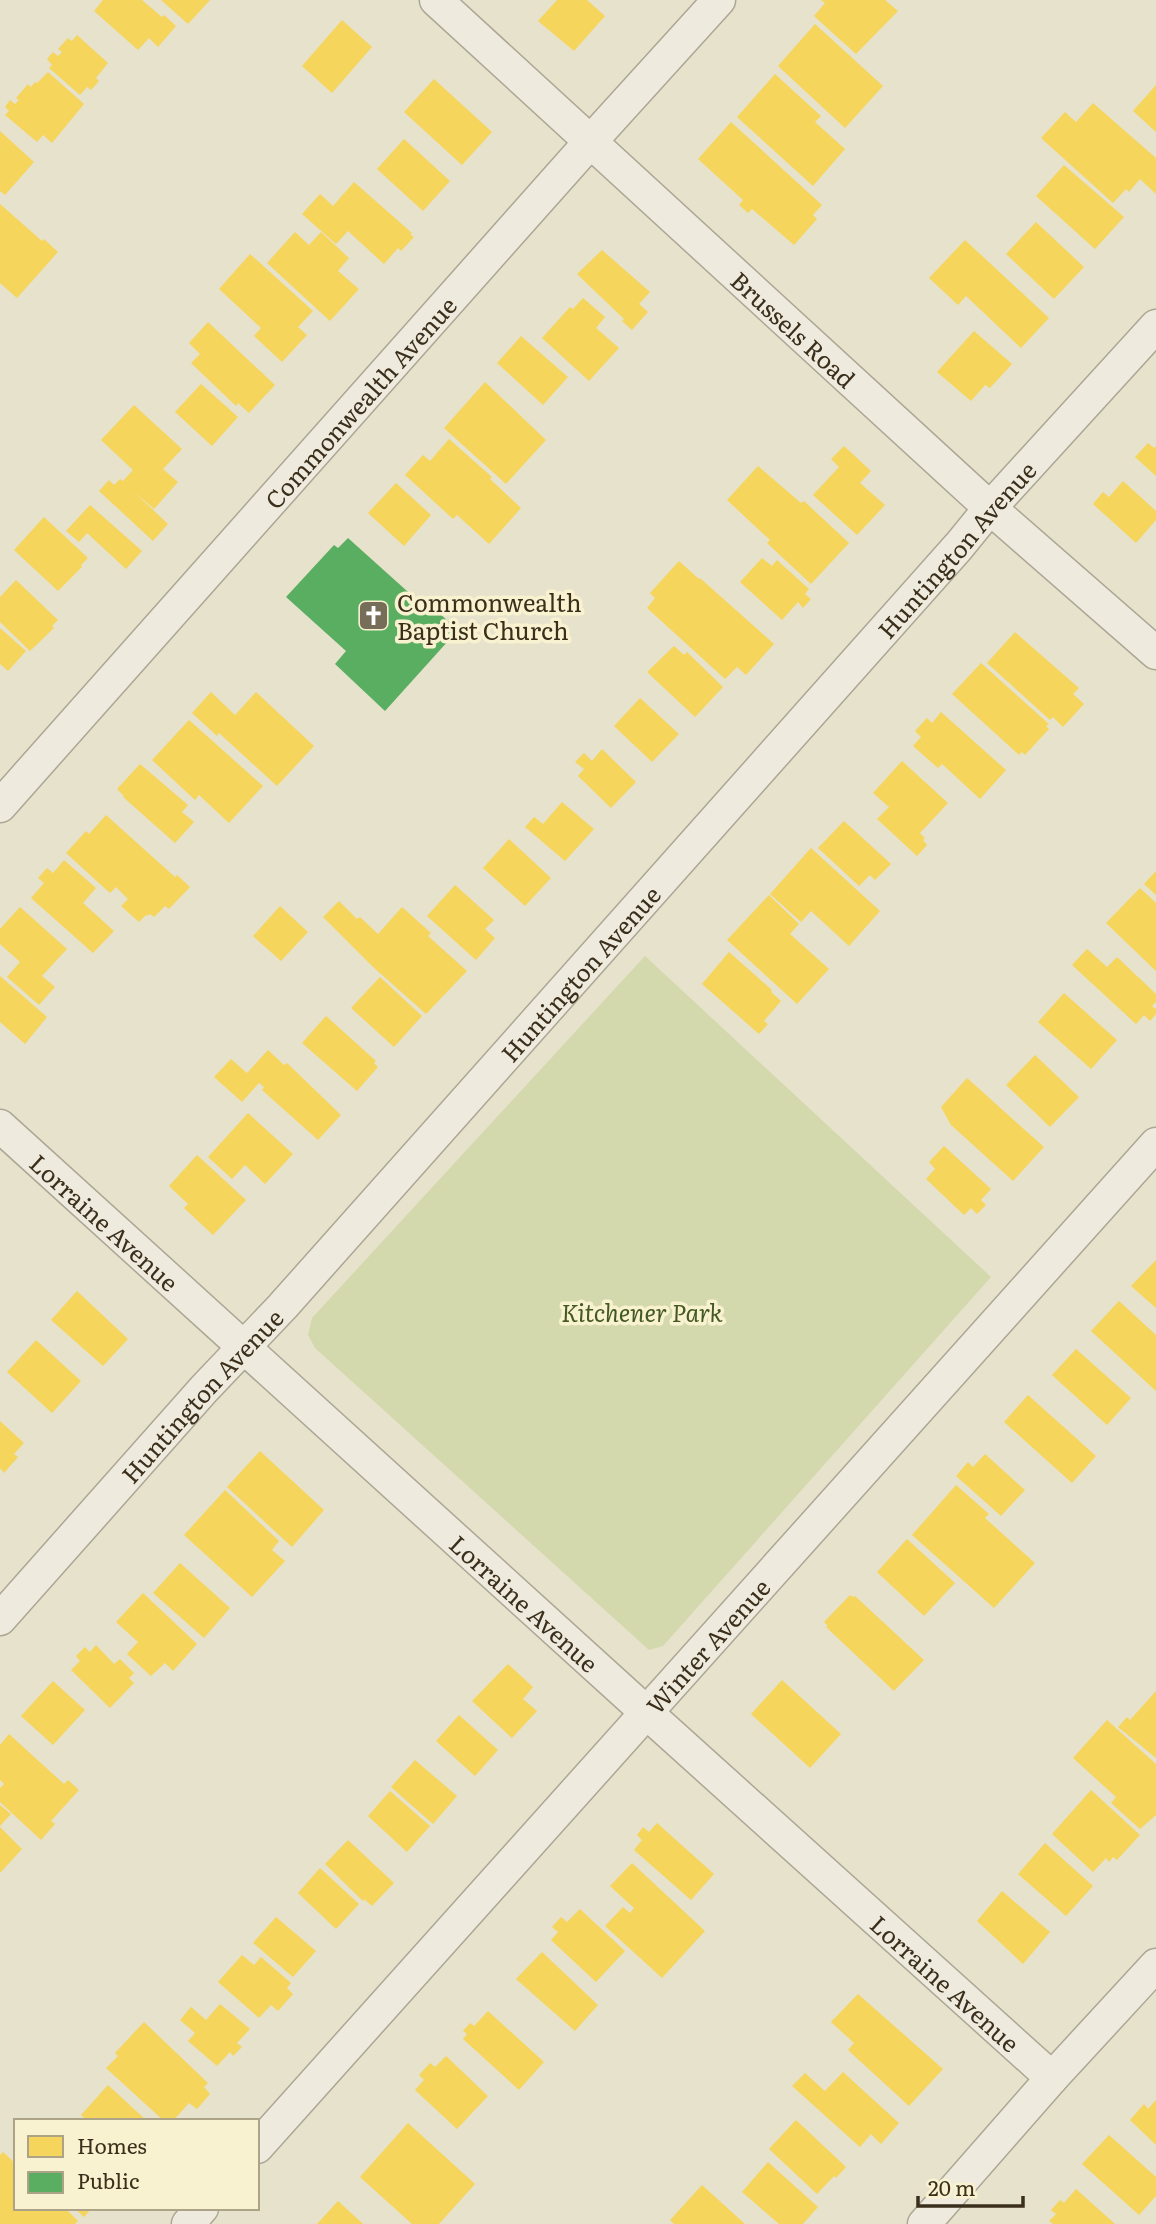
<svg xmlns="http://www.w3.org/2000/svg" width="1156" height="2224" font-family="Literata,serif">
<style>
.green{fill:#d3d9ac}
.homes{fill:#f6d55c}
.public{fill:#5aae61}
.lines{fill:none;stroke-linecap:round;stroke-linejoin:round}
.minor-casing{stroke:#aca695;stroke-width:35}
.minor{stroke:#eeebde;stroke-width:32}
.labels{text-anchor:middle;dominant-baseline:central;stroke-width:7;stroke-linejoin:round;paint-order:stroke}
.street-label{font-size:24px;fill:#3b2f1c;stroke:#f9f2d0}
.poi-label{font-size:24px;fill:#3b2f1c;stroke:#f9f2d0;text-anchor:start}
.park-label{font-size:24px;font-style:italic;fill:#445921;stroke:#f9f2d0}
</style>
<rect width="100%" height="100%" fill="#e7e2cb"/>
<path class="green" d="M645 956 991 1277 663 1646 649 1650 315 1348 308 1335 312 1318Z"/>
<g class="homes">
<path d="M103 0H142L162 17 164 15 176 26 158 47 149 38 138 50 94 11Z"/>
<path d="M161 0H210L188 24Z"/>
<path d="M557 0H587L605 16 574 51 538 21Z"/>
<path d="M821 0H885L898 11 856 54 814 16 825 3Z"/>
<path d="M342 20 372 47 332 93 302 66Z"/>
<path d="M815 24 883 86 845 128 778 66Z"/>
<path d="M77 35 108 63 96 78 99 81 91 90 87 87 80 95 49 68 52 65 47 59 53 52 58 56 62 52 58 49 68 38 72 41Z"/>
<path d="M48 72 84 104 52 143 43 135 37 142 5 115 9 111 5 107 10 100 15 104 19 100 16 98 28 84 31 87 35 82 37 83Z"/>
<path d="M775 74 821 116 815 122 845 149 813 186 737 117Z"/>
<path d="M434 79 492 132 462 165 404 112Z"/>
<path d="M1156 85V132L1133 111Z"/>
<path d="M1093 103 1156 158V194L1140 179 1129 192 1126 189 1113 203 1041 138 1065 112 1076 122Z"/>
<path d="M731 122 822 205 813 215 817 219 794 245 752 209 748 213 739 205 743 200 698 159Z"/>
<path d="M0 131 34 162 5 195 0 191Z"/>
<path d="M404 139 450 181 423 211 377 169Z"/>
<path d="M1064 165 1124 217 1095 249 1036 196Z"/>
<path d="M354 182 412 233 410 234 414 237 401 251 398 248 384 264 348 231 336 244 302 214 320 194 333 206Z"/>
<path d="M0 204 42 241 44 239 58 252 17 298 0 283Z"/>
<path d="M1036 222 1084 267 1054 299 1006 254Z"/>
<path d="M295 232 309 245 321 232 349 258 338 271 359 289 330 321 267 263Z"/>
<path d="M965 240 1049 318 1021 348 966 296 958 305 929 278Z"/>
<path d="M602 250 650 292 639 304 648 312 632 330 622 321 624 319 577 274Z"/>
<path d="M250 254 313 311 298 327 307 335 282 362 254 336 261 328 219 289Z"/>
<path d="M583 298 605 317 596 328 619 348 589 381 542 338 570 307 573 309Z"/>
<path d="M208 322 275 385 249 413 238 403 236 406 191 363 200 354 189 343Z"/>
<path d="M974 331 1012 364 990 388 985 385 971 401 937 372Z"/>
<path d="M521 336 568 377 543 405 497 363Z"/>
<path d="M485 382 546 440 506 484 444 428Z"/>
<path d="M201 384 238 417 212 446 175 412Z"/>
<path d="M134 405 182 449 163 469 178 482 154 509 134 492 168 524 153 541 99 491 109 480 114 485 120 479 123 481 133 470 101 440Z"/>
<path d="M449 439 492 477 490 479 521 508 489 544 457 515 453 519 405 475 423 455 430 461Z"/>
<path d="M1148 443 1154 448 1156 446V476L1135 457Z"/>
<path d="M844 446 871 471 860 483 885 505 857 535 813 495 839 467 831 459Z"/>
<path d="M758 466 801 503 804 501 849 543 811 584 767 543 770 540 727 500Z"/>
<path d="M1123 481 1156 511V520L1136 543 1093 504 1103 492 1109 497Z"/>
<path d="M396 483 431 515 404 546 368 513Z"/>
<path d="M90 505 142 551 126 569 87 533 79 542 66 531Z"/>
<path d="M44 517 88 558 81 565 82 567 58 591 14 550Z"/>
<path d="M762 558 772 566 777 560 809 589 805 594 811 599 803 608 798 602 782 620 740 582Z"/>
<path d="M679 561 699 579 700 578 774 644 746 675 737 667 725 679 647 608 655 598 650 593Z"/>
<path d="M16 580 58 620 52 626 54 628 30 651 0 622V597Z"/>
<path d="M0 628 26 651 8 671 0 664Z"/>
<path d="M1015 632 1079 688 1073 694 1084 704 1063 727 1053 717 1050 720 987 663Z"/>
<path d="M674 646 684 655 687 652 723 687 695 717 647 672Z"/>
<path d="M981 663 1049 724 1046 726 1049 729 1025 755 1022 752 1019 755 952 694Z"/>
<path d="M211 692 235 715 256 692 314 746 277 786 219 733 217 736 192 713Z"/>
<path d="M640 698 679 734 652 762 614 726Z"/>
<path d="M941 712 1006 770 980 799 942 764 938 768 913 746 921 737 915 731 927 718 932 723Z"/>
<path d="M189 720 263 786 229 823 199 795 195 800 152 760Z"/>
<path d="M602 749 636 782 611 808 578 776 584 769 575 762 584 753 592 761Z"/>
<path d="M902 761 948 803 920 833 925 838 923 840 927 845 917 856 877 819 889 807 873 793Z"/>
<path d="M140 764 188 805 182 812 194 822 175 843 123 797 124 796 117 789Z"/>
<path d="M562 802 594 829 565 861 525 827 534 817 543 824Z"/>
<path d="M106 815 175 877 177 875 190 887 169 909 165 906 154 917 150 914 147 916 146 915 139 922 121 906 128 899 116 887 110 893 66 853 86 831 89 834Z"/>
<path d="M844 821 891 864 875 880 870 875 859 886 818 848Z"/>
<path d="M509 839 551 878 525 906 483 868Z"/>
<path d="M811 848 880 911 849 946 811 911 801 922 770 894Z"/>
<path d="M64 860 96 888 83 903 114 931 93 953 31 898 44 883 38 878 47 868 53 873Z"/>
<path d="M1156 871V895L1144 884Z"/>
<path d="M455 885 494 920 485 929 495 938 476 960 427 916Z"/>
<path d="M1140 888 1156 903V971L1106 923Z"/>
<path d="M769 895 799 924 790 934 829 969 797 1004 727 940Z"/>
<path d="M339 901 357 919 360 917 378 934 402 907 431 933 428 936 467 971 426 1014 372 966 323 917Z"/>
<path d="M280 906 308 932 281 961 253 936Z"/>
<path d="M20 907 67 949 42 976 55 987 39 1005 7 977 20 962 0 944V929Z"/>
<path d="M1087 949 1107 967 1117 957 1156 994V1002L1152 1006 1156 1009V1014L1150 1021 1144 1015 1136 1024 1072 965Z"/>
<path d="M729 952 772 990 771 992 781 1001 764 1021 768 1024 759 1034 702 984Z"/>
<path d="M0 976 47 1017 25 1044 0 1022Z"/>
<path d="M380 977 422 1016 394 1047 351 1008Z"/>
<path d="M1064 993 1117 1040 1091 1069 1038 1022Z"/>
<path d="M326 1016 376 1061 374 1063 378 1067 357 1091 302 1043Z"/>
<path d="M268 1050 284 1065 287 1063 341 1115 318 1140 262 1090 264 1087 259 1083 242 1102 214 1077 231 1059 247 1073Z"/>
<path d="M1035 1055 1079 1097 1050 1127 1006 1085Z"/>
<path d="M967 1078 1044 1147 1013 1181 951 1125 941 1107Z"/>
<path d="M248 1113 293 1154 265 1184 245 1165 232 1179 208 1157Z"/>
<path d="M944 1146 991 1189 981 1200 986 1205 977 1214 971 1208 964 1215 926 1179 935 1169 929 1162Z"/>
<path d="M197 1155 246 1200 213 1235 184 1208 188 1204 169 1186Z"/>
<path d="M1156 1260V1308L1131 1286Z"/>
<path d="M77 1291 128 1339 103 1366 51 1320Z"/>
<path d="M1119 1301 1156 1335V1391L1091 1331Z"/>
<path d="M36 1340 81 1381 52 1413 7 1372Z"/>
<path d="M1076 1349 1131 1398 1107 1425 1052 1375Z"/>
<path d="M1028 1395 1096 1456 1072 1483 1004 1422Z"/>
<path d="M0 1421 24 1443 14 1454 18 1457 4 1473 0 1468Z"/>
<path d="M260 1451 324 1510 292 1547 227 1487Z"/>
<path d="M985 1454 1025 1490 1001 1516 956 1476 968 1462 973 1467Z"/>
<path d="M956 1485 989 1514 985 1518 1035 1563 994 1608 912 1535Z"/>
<path d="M225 1490 279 1541 272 1550 285 1561 252 1597 184 1535Z"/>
<path d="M907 1539 955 1583 924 1616 877 1572Z"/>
<path d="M180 1563 230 1608 204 1638 153 1593Z"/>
<path d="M143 1593 197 1644 173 1671 165 1663 151 1676 127 1654 138 1642 116 1622Z"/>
<path d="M850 1595 853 1597 855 1596 924 1660 894 1691 826 1627 828 1626 824 1622Z"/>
<path d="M96 1645 114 1664 120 1659 134 1673 129 1678 134 1683 110 1708 71 1670 80 1661 76 1656 85 1647 90 1652Z"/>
<path d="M508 1664 533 1687 523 1699 537 1711 512 1738 472 1701Z"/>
<path d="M782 1680 841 1734 810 1768 751 1714Z"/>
<path d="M53 1681 85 1710 53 1745 21 1716Z"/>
<path d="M1156 1691V1758L1118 1727 1127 1717 1130 1720Z"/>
<path d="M459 1715 498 1750 475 1776 436 1741Z"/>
<path d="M1107 1720 1156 1764V1815L1140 1829 1111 1803 1116 1797 1073 1758Z"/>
<path d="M9 1734 64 1784 68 1780 79 1790 51 1821 55 1824 41 1840 0 1802V1788L4 1784 0 1780V1745Z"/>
<path d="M415 1760 457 1796 433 1824 391 1787Z"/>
<path d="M1091 1790 1140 1835 1117 1860 1113 1857 1109 1862 1106 1858 1093 1872 1052 1834Z"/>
<path d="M390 1791 430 1826 407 1852 368 1816Z"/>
<path d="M0 1805 11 1814 0 1826Z"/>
<path d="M657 1823 714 1874 691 1900 634 1850 642 1840 637 1835 643 1827 649 1832Z"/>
<path d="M0 1827 22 1849 0 1873Z"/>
<path d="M348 1840 394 1883 372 1906 364 1899 363 1901 325 1864Z"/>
<path d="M1045 1843 1093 1886 1066 1916 1018 1874Z"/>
<path d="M632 1863 705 1931 662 1978 605 1926 623 1907 630 1913 634 1908 610 1886Z"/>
<path d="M320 1868 359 1904 336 1929 298 1893Z"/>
<path d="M1002 1891 1050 1932 1023 1964 977 1921Z"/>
<path d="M580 1909 625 1951 596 1982 551 1940 558 1932 552 1927 561 1917 567 1922Z"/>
<path d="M276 1917 316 1951 293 1977 253 1943Z"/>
<path d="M542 1952 598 2005 575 2031 516 1979Z"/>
<path d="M242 1955 254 1965 261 1957 291 1983 287 1988 293 1994 278 2011 271 2005 259 2018 218 1982Z"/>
<path d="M858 1994 943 2069 909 2106 848 2050 854 2043 831 2022Z"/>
<path d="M220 2004 250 2029 237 2043 242 2047 233 2056 230 2052 217 2066 188 2041 195 2033 180 2020 191 2007 206 2020Z"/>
<path d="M488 2011 544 2062 519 2090 463 2039 467 2034 463 2031 470 2023 474 2026Z"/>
<path d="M144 2022 208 2083 204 2087 210 2094 197 2109 189 2103 173 2121H164L106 2068 118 2056 115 2053Z"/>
<path d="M446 2056 488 2096 457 2129 415 2090 424 2080 419 2075 430 2063 435 2067Z"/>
<path d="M843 2072 899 2123 881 2144 871 2134 860 2147 792 2086 805 2073 825 2091Z"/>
<path d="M108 2085 147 2121H87L81 2115Z"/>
<path d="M1156 2100V2145L1130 2120 1144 2104 1148 2109Z"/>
<path d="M796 2120 846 2167 836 2178 834 2176 817 2194 769 2149Z"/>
<path d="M408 2123 475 2184 439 2224H412L360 2177Z"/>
<path d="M1109 2135 1156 2177V2196L1139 2215 1082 2164Z"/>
<path d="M3 2152 16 2164V2208H65L78 2221 75 2224H0V2155Z"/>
<path d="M768 2162 818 2207 803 2224H779L742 2192Z"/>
<path d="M702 2185 745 2224H674L670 2220Z"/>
<path d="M1076 2189 1115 2224H1053L1049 2221 1056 2214 1051 2210 1060 2200 1064 2203Z"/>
<path d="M338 2201 363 2224H317Z"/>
<path d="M74 2208H92L84 2217Z"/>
</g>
<path class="public" d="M348 538 417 600 420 596 458 630 385 711 335 664 346 651 286 597 334 545 338 548Z"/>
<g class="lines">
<defs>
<g id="minor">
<path id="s1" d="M436 0 990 508 1156 653"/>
<path id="s2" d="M0 806 591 141 719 0"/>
<path id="s3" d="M0 1126 647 1713 1052 2078"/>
<path id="s4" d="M0 1619 204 1389 282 1307 959 546 990 508 1156 326"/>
<path id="s5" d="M257 2147 1156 1144"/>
<path d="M188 2224 202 2208"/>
<path d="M924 2224 1052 2078 1156 1965"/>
</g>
</defs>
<use href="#minor" class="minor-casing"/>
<use href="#minor" class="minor"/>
</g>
<defs>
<symbol id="church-square" viewBox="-11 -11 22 22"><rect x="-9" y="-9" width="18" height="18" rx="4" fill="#776e59" stroke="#f9f2d0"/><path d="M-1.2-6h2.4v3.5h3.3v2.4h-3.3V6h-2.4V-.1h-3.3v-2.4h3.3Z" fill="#fff"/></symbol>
</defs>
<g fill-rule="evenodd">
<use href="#church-square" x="356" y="598" width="35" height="35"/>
</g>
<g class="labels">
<g class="street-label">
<text stroke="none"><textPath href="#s1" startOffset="486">Brussels Road</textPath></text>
<text stroke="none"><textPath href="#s2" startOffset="541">Commonwealth Avenue</textPath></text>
<text stroke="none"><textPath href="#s4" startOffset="1435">Huntington Avenue</textPath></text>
<text stroke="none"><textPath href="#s4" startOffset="868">Huntington Avenue</textPath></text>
<text stroke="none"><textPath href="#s3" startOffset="142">Lorraine Avenue</textPath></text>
<text stroke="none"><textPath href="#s4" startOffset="301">Huntington Avenue</textPath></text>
<text stroke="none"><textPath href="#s3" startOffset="709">Lorraine Avenue</textPath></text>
<text stroke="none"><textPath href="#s5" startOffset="674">Winter Avenue</textPath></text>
<text stroke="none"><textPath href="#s3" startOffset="1276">Lorraine Avenue</textPath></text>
</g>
<g class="poi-label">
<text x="397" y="601">Commonwealth<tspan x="397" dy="28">Baptist Church</tspan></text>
</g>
<g class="park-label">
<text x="642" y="1311">Kitchener Park</text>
</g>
</g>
<rect x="14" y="2119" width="245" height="91" fill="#f9f2d0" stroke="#ada488" stroke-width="2"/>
<rect x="28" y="2136" width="35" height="21" fill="#f6d55c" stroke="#ada488" stroke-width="2"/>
<text x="77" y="2154" font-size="21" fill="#3b2f1c">Homes</text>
<rect x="28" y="2172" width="35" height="21" fill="#5aae61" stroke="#ada488" stroke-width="2"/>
<text x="77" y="2189" font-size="21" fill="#3b2f1c">Public</text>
<path d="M918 2196v10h105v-10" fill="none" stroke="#3b2f1c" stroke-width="3.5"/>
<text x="928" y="2196" font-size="21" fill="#3b2f1c" stroke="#f9f2d0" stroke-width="5" paint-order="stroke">20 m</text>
</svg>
